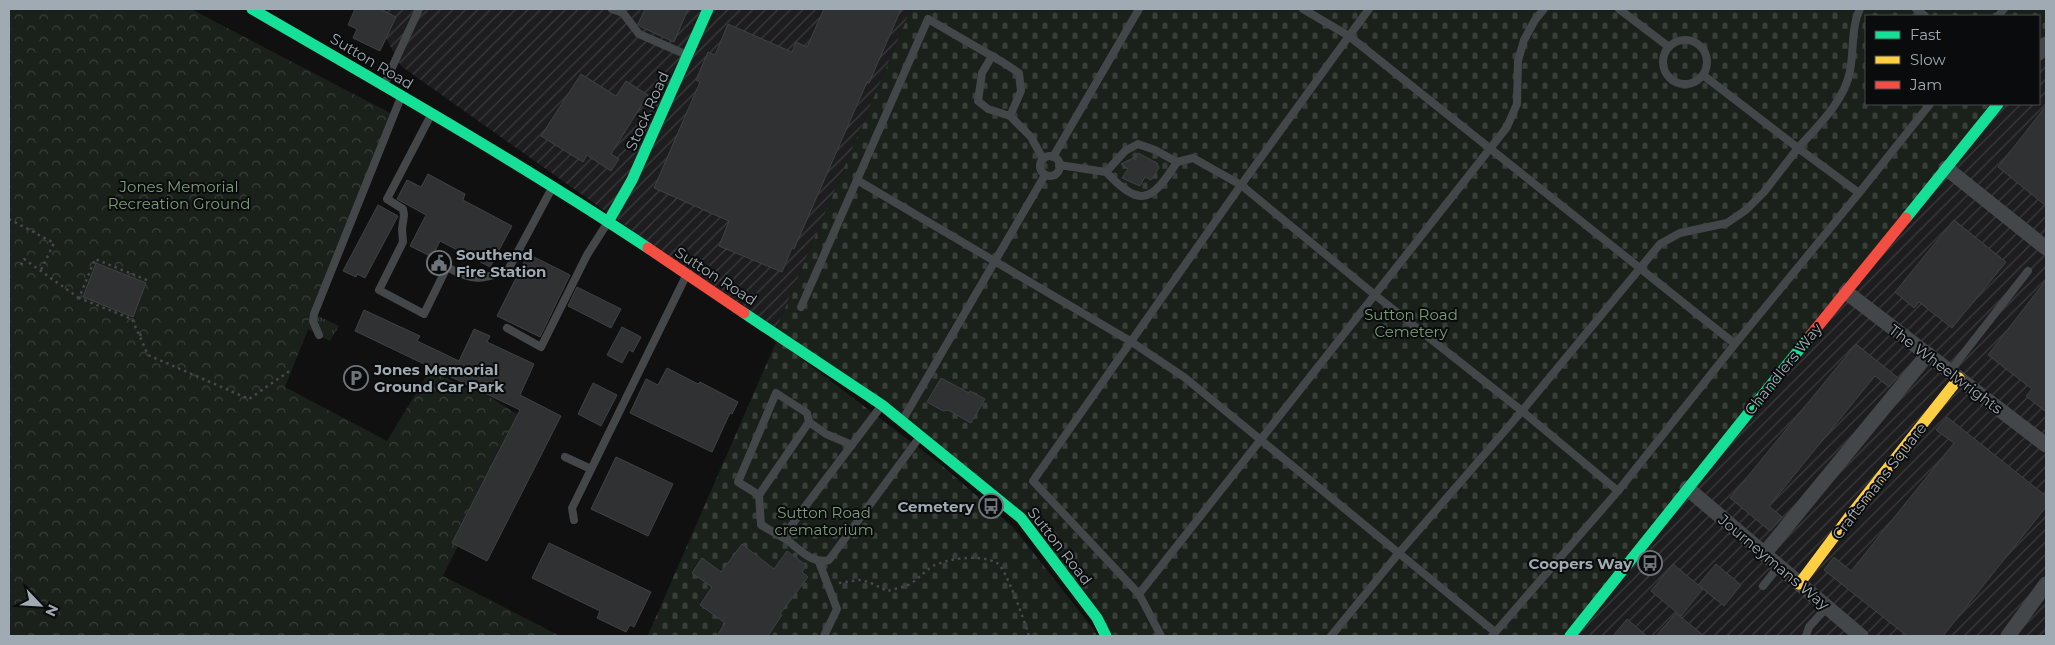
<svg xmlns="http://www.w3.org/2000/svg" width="2055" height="645" font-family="Montserrat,sans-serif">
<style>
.industrial{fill:url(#industrial-furrows)}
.grass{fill:url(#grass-tufts)}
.cemetery{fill:url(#cemetery-stones)}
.park{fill:url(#park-crowns)}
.building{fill:#303133;stroke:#3e4244}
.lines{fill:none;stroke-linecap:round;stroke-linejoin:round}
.path{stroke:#46484b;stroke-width:2.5;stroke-dasharray:2.5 4;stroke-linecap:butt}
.lane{stroke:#444749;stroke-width:8}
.street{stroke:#444749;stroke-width:15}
.fast{stroke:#16e098;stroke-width:11}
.slow{stroke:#ffcf43;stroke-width:11}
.jam{stroke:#f24e42;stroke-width:11}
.labels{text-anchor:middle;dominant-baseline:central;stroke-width:4;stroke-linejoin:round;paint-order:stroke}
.street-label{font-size:15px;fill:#a0aab2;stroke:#0a0b0c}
.park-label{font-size:15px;fill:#7d9d77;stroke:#0a0b0c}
.poi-label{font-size:15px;font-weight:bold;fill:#a0aab2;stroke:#0a0b0c;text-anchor:start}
</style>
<defs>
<pattern id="industrial-furrows" width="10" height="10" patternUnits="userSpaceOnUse" patternTransform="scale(1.25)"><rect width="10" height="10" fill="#1d1d1f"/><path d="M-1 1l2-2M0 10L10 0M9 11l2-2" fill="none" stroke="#3b3b3d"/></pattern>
<pattern id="grass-tufts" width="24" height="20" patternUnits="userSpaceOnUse" patternTransform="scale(1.25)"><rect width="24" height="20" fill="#1a201a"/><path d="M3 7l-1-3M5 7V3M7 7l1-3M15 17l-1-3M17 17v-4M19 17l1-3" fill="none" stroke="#383e39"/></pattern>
<pattern id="cemetery-stones" width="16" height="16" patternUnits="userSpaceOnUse" patternTransform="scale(1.25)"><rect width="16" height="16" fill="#1a201a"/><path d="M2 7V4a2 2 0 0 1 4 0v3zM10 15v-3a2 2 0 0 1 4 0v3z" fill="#383e39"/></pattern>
<pattern id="park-crowns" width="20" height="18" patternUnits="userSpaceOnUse" patternTransform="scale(1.25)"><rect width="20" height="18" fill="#1a201a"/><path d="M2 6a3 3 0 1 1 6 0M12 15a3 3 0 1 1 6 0" fill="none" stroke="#383e39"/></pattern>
</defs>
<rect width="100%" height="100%" fill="#101010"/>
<g class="industrial">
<path d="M370 9H911L775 332 401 66Z"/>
<path d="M2046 46V636H1575L2000 104H2039V56Z"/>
</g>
<path class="grass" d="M314 314 339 326 330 341 308 329Z"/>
<g class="cemetery">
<path d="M911 9H2046V44L2039 53V16H1866V104H1998L1570 636H1106L1021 518 775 332Z"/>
<path d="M777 340 940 464 1013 527 1095 631 1097 636H649L648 635Z"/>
</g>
<path class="park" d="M9 9H191L394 115 285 387 387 441 430 370 471 390 472 386 522 417 443 576 560 636H9Z"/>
<g class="building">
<path d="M355 9H380L396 17 380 51 353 38 357 29 348 25Z"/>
<path d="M645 9H688L674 42 641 27 638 24Z"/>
<path d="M824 9H901L869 83 867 82 794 249 792 248 782 272 719 246 729 221 654 188 700 82 696 80 708 52 715 55 728 24 792 52 796 42 807 47Z"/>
<path d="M581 74 616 96 626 81 648 95 611 154 619 159 611 171 587 155 583 162 541 136Z"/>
<path d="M2046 106V206L1998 167Z"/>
<path d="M1138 153 1157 163 1159 168 1151 180 1145 177 1140 186 1122 178 1128 169 1121 164 1133 158 1135 160Z"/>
<path d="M428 174 465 194 463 200 512 226 490 267 440 241 432 257 410 246 426 215 397 199 407 180 421 187Z"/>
<path d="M378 205 398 216 365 278 357 274 356 277 343 271Z"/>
<path d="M1954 220 2006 262 1952 328 1919 302 1914 308 1895 292Z"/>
<path d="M528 254 570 275 540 337 497 316Z"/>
<path d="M96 263 146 283 133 317 83 297Z"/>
<path d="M2046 280V412L2026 396 2032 389 1988 355Z"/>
<path d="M577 287 621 309 611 328 568 306Z"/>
<path d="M364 310 420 336 417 341 459 361 474 329 490 336 487 342 534 364 520 395 561 416 487 561 452 543 520 410 355 331Z"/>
<path d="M622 327 641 337 633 352 629 350 622 363 607 355Z"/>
<path d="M1856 344 1897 377 1889 387 1875 376 1769 506 1782 517 1770 531 1730 498Z"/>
<path d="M667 368 698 384 700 382 738 402 732 414 730 413 712 452 630 413 646 379 658 385Z"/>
<path d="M941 378 969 393 970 391 985 399 971 423 948 410 943 411 927 402Z"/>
<path d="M593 383 617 395 601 426 578 414Z"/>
<path d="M1947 417 2046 496V507L1943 636H1907L1824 570 1834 557 1851 571 1954 443 1936 430Z"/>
<path d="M616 457 673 484 648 536 591 509Z"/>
<path d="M549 543 651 592 634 627 630 625 626 632 597 618 600 611 532 578Z"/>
<path d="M742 544 774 569 787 551 806 565 802 572 808 577 780 614 782 615 768 636H717L725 623 700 605 712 587 692 573 702 558 721 572Z"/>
<path d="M1673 564 1703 589 1681 616 1651 591Z"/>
<path d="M1716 564 1741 585 1724 606 1698 585Z"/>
<path d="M1676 613 1704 636H1656Z"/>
<path d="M1627 619 1647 636H1613Z"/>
</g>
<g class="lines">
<g class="path">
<path d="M9 219 54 243 41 270"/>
<path d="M21 265 24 259 79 298"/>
<path d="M147 280 95 259 79 298 132 319 148 355 249 399 291 370"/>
<path d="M140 336 142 330"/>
<path d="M839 583 859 580 869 582 887 591C895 589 905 587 912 583 920 577 925 571 933 566 949 558 981 554 997 563 1006 568 1025 623 1029 636"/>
</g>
<g class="lane">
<path d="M612 9 623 13 639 34 687 55"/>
<path d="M1303 9 1349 36 1369 9"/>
<path d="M1619 9 1669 47"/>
<path d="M1916 9 1925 16"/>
<path d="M1998 16 2004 9"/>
<circle cx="1685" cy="62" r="22"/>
<path d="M992 56 982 73 978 101 988 109 1010 116"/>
<path d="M1703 75 1798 148C1818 126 1845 100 1850 71 1854 51 1851 27 1860 9"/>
<path d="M384 85 419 9"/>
<path d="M431 115 387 199 403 209 404 215 402 229 403 242 379 290 424 314 447 267C474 282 480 280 508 270L552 188"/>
<circle cx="1050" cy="166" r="10"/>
<path d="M1053 157 1139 9"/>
<path d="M1059 165 1106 172 1125 151 1138 144 1155 150 1177 162 1193 158 1241 185 1375 295 1522 411 1618 491"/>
<path d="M1106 172C1141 209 1152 201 1177 162"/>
<path d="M857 180 1130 341 1184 377 1495 632"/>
<path d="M1859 193 1930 104"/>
<path d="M801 307 928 19 1004 63 1019 73 1021 91 1010 116 1031 137 1043 159"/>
<path d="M507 328 541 347 587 255 608 222"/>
<path d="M319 335 313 321 314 314 401 97"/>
<path d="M1950 371 2028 271"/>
<path d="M882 405 798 516 788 531 787 540C800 550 812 564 829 560L919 438"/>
<path d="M902 421 1045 175"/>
<path d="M565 457 591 469"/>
<path d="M759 495 738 482 776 393 807 413 809 422"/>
<path d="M574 520 572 508 575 502 686 276"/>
<path d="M787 540 761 525 759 495 809 422 826 434 852 445"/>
<path d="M819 562 837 609 824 636"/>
<path d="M1763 586 1779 566"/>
<path d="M1139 594 1507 127 1517 104 1518 61 1524 40 1535 20 1544 9"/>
<path d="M1161 636 1139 594 1033 481 1241 185 1349 36 1735 344 1618 491 1492 636"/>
<path d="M1331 636 1398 554 1522 411 1660 244 1680 233 1727 223 1746 210 1764 192 1798 148 1859 193 1735 344"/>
<path d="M1806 636 1809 627 1827 607"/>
</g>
<g class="street">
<path d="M2039 53 2046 44"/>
<path d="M1946 168 2046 248"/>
<path d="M1846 292 2046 445"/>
<path d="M1687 488 1861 636"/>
<path d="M1764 554 1928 354"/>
<path d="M2008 636 2046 584"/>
</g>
<g class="fast">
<path d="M252 9C385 86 520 163 648 248"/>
<path d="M1906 218 1998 104"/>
<path d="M608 222 632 180 708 9"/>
<path d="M744 313 882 405 1021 518 1097 618 1106 636"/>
<path d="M1570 636 1810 336"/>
</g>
<path class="slow" d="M1799 584 1849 517 1959 378"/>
<g class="jam">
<path d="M648 248 744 313"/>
<path d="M1810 336 1906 218"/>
</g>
</g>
<defs>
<symbol id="civic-ring" viewBox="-11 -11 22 22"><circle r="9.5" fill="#0a0b0c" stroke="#6e7479" stroke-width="1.5"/><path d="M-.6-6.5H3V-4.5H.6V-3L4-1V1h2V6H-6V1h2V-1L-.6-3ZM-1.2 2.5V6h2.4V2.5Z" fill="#6e7479"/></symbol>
<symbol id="parking-ring" viewBox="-11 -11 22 22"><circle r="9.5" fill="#0a0b0c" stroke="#6e7479" stroke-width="1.5"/><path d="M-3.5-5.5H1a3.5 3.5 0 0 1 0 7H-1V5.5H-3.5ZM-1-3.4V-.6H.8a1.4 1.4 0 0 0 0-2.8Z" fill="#6e7479"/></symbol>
<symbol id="bus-ring" viewBox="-11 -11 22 22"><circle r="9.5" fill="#0a0b0c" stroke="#6e7479" stroke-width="1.5"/><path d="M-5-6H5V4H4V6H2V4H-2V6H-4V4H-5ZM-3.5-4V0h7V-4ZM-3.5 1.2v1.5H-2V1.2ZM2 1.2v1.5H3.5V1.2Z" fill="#6e7479"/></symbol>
</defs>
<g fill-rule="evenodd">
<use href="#civic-ring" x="425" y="249" width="28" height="28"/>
<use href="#parking-ring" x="342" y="364" width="28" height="28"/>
<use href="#bus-ring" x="977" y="492" width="28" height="28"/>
<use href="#bus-ring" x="1636" y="549" width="28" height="28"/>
</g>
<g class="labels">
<g class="street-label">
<text transform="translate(372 61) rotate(31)">Sutton Road</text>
<text transform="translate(647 111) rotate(-66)">Stock Road</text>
<text transform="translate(716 276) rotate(33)">Sutton Road</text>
<text transform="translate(1783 369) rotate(-51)">Chandlers Way</text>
<text transform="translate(1946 369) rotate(37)">The Wheelwrights</text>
<text transform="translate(1879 481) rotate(-52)">Craftsmans Square</text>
<text transform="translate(1060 546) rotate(52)">Sutton Road</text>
<text transform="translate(1774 562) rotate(40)">Journeymans Way</text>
</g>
<g class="park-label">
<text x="179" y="186">Jones Memorial<tspan x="179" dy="17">Recreation Ground</tspan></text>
<text x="1411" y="314">Sutton Road<tspan x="1411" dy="17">Cemetery</tspan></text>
<text x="824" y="512">Sutton Road<tspan x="824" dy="17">crematorium</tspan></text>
</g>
<g class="poi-label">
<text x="456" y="254">Southend<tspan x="456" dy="17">Fire Station</tspan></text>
<text x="374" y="369">Jones Memorial<tspan x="374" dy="17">Ground Car Park</tspan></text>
<text x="974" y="506" text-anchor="end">Cemetery</text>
<text x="1632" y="563" text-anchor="end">Coopers Way</text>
</g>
</g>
<rect width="2055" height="645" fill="none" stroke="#a0aab2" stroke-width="20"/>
<rect x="1865" y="15" width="175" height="90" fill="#0a0b0c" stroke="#464b4e"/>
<rect x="1875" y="31" width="25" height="8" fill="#16e098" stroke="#464b4e"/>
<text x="1910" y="40" font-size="15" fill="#a0aab2">Fast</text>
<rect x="1875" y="56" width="25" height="8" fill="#ffcf43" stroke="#464b4e"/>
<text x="1910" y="65" font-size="15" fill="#a0aab2">Slow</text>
<rect x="1875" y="81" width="25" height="8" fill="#f24e42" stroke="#464b4e"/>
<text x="1910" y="90" font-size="15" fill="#a0aab2">Jam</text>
<g transform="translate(40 605) rotate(115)" stroke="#0a0b0c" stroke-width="4" paint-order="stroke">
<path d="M0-4L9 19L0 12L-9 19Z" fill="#a0aab2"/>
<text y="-8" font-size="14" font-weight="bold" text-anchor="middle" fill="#a0aab2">N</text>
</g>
</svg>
